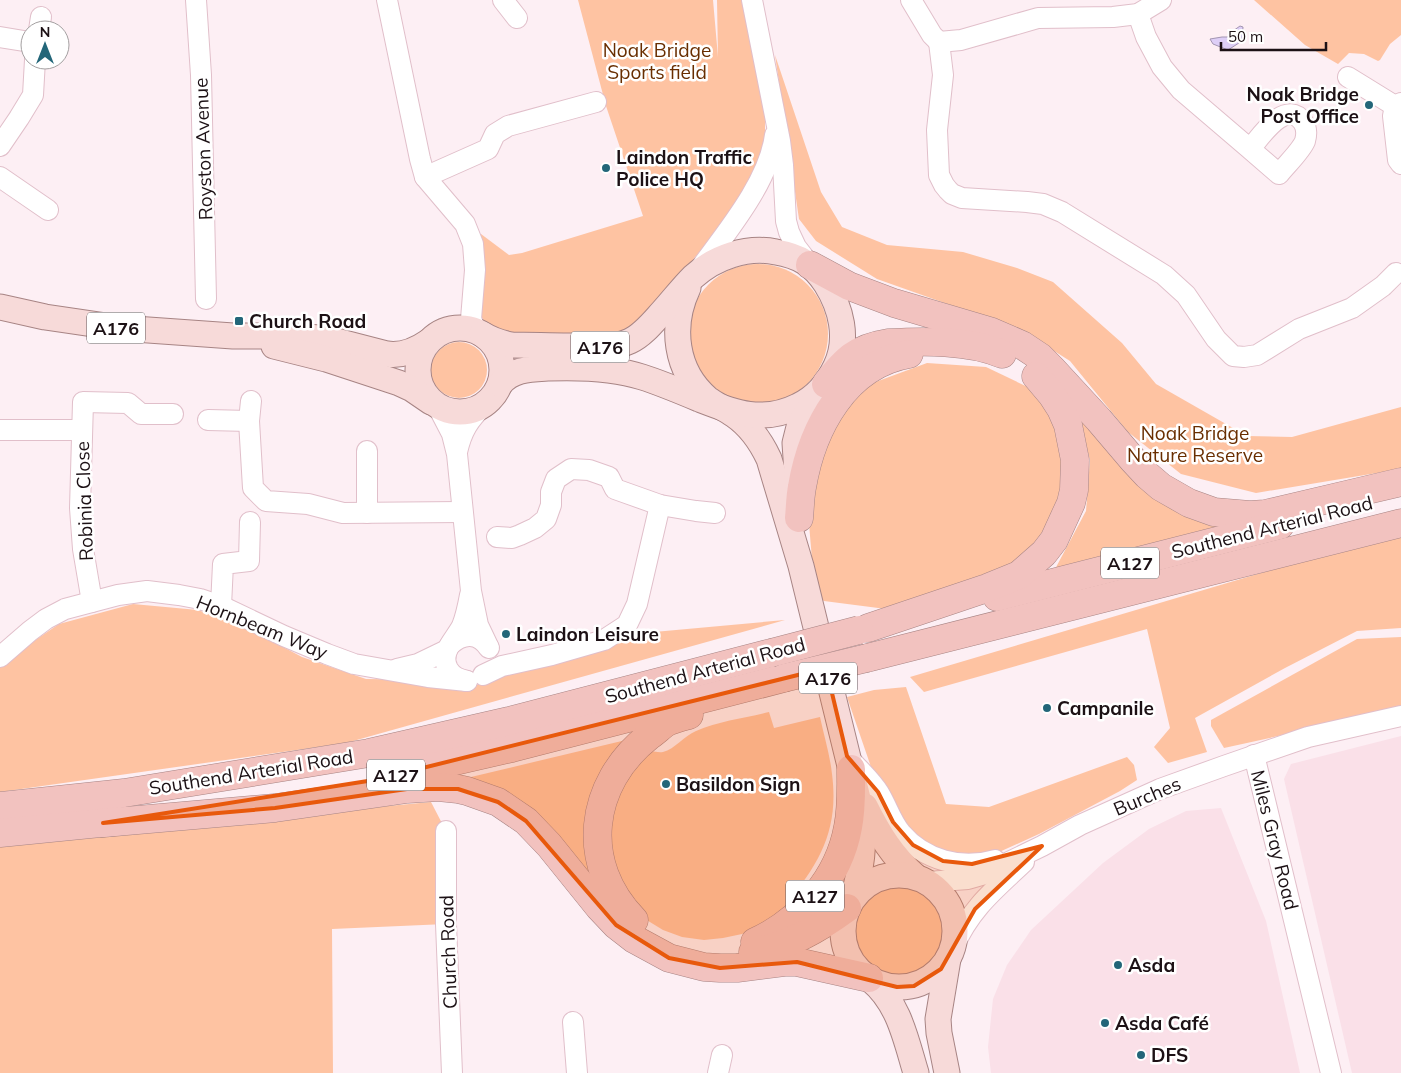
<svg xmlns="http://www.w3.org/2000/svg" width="1401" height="1073" font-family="Mulish,sans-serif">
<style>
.built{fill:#fae0e8}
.green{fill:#fec3a2}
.water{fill:#ddcef6;stroke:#a395b2}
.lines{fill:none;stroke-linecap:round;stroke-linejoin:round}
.minor-casing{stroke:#e1bfca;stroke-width:22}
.major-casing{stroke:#a78484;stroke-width:27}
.highway-casing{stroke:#a78484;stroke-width:29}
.minor{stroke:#fff;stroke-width:20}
.major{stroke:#f7dad9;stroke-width:25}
.highway{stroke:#f2c2bf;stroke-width:28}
.highway-bridge-casing{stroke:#a78484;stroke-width:29;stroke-linecap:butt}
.highway-bridge{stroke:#f2c2bf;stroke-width:28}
.marked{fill:#e8590c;fill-opacity:0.2;stroke:#e8590c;stroke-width:4;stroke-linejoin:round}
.poi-dot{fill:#236679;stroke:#fff;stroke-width:2}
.labels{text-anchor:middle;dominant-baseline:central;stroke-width:5;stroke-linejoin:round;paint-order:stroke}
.shield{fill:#fff;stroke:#60585b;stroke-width:1}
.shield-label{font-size:18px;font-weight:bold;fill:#1c1115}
.park-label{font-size:19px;fill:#692e00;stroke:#fff}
.poi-label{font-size:19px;font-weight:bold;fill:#1c1115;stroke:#fff;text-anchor:start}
.street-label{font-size:19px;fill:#1c1115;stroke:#fff}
</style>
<rect width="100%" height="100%" fill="#fdeff4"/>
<g class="built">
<path d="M1401 736V1073H1352L1284 779 1291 764Z"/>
<path d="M1221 808 1266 921 1300 1073H991L988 1047 993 999 1007 965 1031 930 1103 863 1149 829 1186 811Z"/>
</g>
<g class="green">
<path d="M578 0H713L718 57 717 0H744L765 110V136L761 154 748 186 704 246 657 306 621 337H511L489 326 480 316 479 249 481 234 509 255 522 253 643 216 606 106Z"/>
<path d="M1254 0H1401V35L1390 44 1380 60 1378 61 1364 54 1349 53 1338 64 1305 45Z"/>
<path d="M775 55 821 192 842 227 887 245 963 252 1017 268 1053 282 1122 343 1156 384 1247 436 1292 437 1401 407V469L1256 493 1181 474 1128 432 1070 361 1021 330 877 279 816 241 799 219Z"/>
<circle cx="758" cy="334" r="70"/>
<circle cx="459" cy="370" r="28"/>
<path d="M927 363 986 367 1034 390 1063 428 1067 498 1022 565 886 609 824 601 815 595 808 512 822 441 862 387Z"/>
<path d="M1076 411 1238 536 1054 571 1086 511 1090 460Z"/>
<path d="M1401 537V628L1357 631 1285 668 1195 718 1207 752 1168 763 1154 747 1170 728 1147 629 924 692 910 677 1322 555Z"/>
<path d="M133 604 198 610 253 631 302 657 366 679 436 680 463 688 482 684 502 669 632 634 785 620 346 743 0 792V667L9 658 59 624Z"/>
<path d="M1401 637V709L1224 748 1211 726V720L1357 639Z"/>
<path d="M906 687 946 804 989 807 1127 757 1134 765 1137 780 1120 791 1039 834 997 853 949 855 907 830 871 767 847 697 874 690Z"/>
<path d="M769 712 774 728 820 717C824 736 830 755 832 774 839 828 821 863 786 903L789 907 761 926 742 934 723 938 704 940 682 937 663 930 645 919 616 885 607 807 643 749C649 750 656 753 663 752 675 749 684 736 696 731 719 721 745 718 769 712Z"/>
<path d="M626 740 614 764 606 894 463 781 471 777Z"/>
<path d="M431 802 446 831V924L332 929 333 1073H0V842Z"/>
<circle cx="899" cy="932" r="47"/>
</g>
<path class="water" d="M1240 26 1243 27 1242 41 1228 50 1213 44 1210 39 1222 37H1228L1230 33Z"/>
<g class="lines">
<defs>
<g id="minor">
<path d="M196 0 201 75 206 299"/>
<path d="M387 0 420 159 425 177 465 224 473 244 475 270 471 319 475 328 482 334"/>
<path d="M503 0 517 18"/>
<path d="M752 0 780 141 783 165 786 221 789 232 796 247 810 265"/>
<path d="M911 0 932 35 939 42"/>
<path d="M1138 14 1146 37 1162 67 1181 90 1250 149C1261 136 1286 98 1303 122 1307 128 1307 134 1305 141 1301 151 1286 165 1279 174L1250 149"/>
<path d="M39 30 41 17"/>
<path d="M0 37 30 42"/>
<path d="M939 42 943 75 937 130 939 175 944 185 948 190 952 194 962 198 1027 202 1043 204 1062 212 1164 275 1186 295 1216 339 1233 356 1244 357 1257 355 1299 329 1352 308 1383 286 1396 273"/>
<path d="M939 42 961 40 1038 18 1113 17 1138 14 1161 0"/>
<path d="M1348 77 1395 106"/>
<path d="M1401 103 1395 106 1393 116 1398 160 1401 164"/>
<path d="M0 146 19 118 33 95 35 60"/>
<path d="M0 177 48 210"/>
<path d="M425 177 488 149 495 134 508 126 596 102"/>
<path d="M699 270C726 233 769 182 775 135"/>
<path d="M251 401 249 421 253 488 266 501 308 504 343 513 462 512"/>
<path d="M438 407 452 434 457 454 471 591 478 625 488 646"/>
<path d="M208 420 249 421"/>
<path d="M0 430H82"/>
<path d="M367 451V513"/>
<path d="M457 452C462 430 469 420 484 405"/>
<path d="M497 537 512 538 520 535 535 528 546 519 551 505V492L556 479 571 469 589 470 609 477 615 489 660 505 696 511 715 513"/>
<path d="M92 602 83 549 80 508 83 402 128 403 141 414H173"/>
<path d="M221 606 223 564 249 561 250 522"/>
<path d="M450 645C463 633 478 632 489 648"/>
<path d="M0 657 30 631 46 619 65 609 118 595 147 591 179 595 200 599 221 606 284 636 327 654 354 664 428 677 467 681"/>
<path d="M397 669 418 664 447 650"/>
<path d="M483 675 502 666 552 655 604 640 627 625 637 604 660 505"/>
<path d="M467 681C459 679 453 677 448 669 439 652 455 640 462 626 466 616 468 606 470 595"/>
<path d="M1254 755 1331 1073"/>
<path d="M849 758C858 769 871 780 879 793 887 806 891 821 901 833 924 860 961 870 995 860"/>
<path d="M446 831V924L452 1073"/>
<path d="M927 882 968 879 982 875 1042 846 1080 825 1160 789 1224 766 1308 737 1401 716"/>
<path d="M953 948C970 909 994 890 1024 862"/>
<path d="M573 1022 577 1073"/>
<path d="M718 1073 722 1055"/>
</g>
<g id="major">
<path d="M688 288C670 326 675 371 708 399 716 405 726 409 734 415 750 426 761 442 769 459L801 566 862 815C864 848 862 866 853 898"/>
<path d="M0 307 45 317 120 328 233 336H297L329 339 387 354C402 356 415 351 428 342"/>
<circle cx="460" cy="370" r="42"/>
<path d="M482 334C492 340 500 343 512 345 531 345 550 346 569 346 589 347 611 350 630 341 643 335 653 322 663 311 673 300 682 288 693 277 715 257 747 246 776 252 799 256 813 264 826 284 841 308 849 338 836 366 828 383 815 398 798 406 762 424 733 412 699 399 680 391 661 383 642 377 615 368 576 367 548 368 530 369 512 369 500 384"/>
<path d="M274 346 326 359 399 383 412 389 431 402"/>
<path d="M798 488 795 443 800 423 817 397"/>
<path d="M865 806C879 834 892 856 916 877"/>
<circle cx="899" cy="931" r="56"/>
<path d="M871 980C899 1003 906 1040 916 1073"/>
<path d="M947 1073 939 1033 938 1019 948 959"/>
</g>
<g id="highway">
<path d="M810 265 849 286 894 303 992 332 1022 345 1040 357 1053 370 1099 420 1133 460 1147 475 1161 487 1189 503 1214 512 1250 515 1265 514 1401 482"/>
<path d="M826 384C845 360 856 348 888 343 923 341 969 340 1002 354"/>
<path d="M799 518C800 508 800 497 802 487 812 428 845 365 909 354"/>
<path d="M997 597 1280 525"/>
<path d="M868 628 987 588 1019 575 1044 553 1054 540 1071 503 1074 490 1075 460 1068 425 1061 409 1052 395 1036 376"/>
<path d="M867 658 1401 523"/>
<path d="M385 777 512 748 784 678"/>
<path d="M0 806 124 793 369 753 509 721 771 653"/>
<path d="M103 823 275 808 407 789 438 787 458 789 467 791 498 802 526 821 549 845 599 907 616 925 634 939 669 958 704 967 720 968H737L784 962H797L869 978"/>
<path d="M0 833 120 821"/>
<path d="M634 920C579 864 588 784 649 736 655 732 661 726 667 722 674 719 682 717 689 715"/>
<path d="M755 942C801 921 839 878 848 827 852 807 851 788 851 769"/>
<path d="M753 952C790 945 817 930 847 908"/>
</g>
</defs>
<use href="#minor" class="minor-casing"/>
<use href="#major" class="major-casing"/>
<use href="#highway" class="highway-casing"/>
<use href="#minor" class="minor"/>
<use href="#major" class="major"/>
<use href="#highway" class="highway"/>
<defs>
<g id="highway-bridge">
<path d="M771 653 859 630"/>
<path d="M784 678 867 658"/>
</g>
</defs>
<use href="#highway-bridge" class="highway-bridge-casing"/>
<use href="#highway-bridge" class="highway-bridge"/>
</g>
<path class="marked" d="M826 668 847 756 878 792 893 822 913 845 943 861 972 864 1042 846 975 909 941 969 914 986 897 987 797 962 720 968 669 958 616 925 526 821 498 802 458 789H407L275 808 103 823 374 780Z"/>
<g class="poi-dot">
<circle cx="1369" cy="105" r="5"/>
<circle cx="606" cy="168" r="5"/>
<rect x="234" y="316" width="10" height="10" rx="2.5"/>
<circle cx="506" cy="634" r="5"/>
<circle cx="1047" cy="708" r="5"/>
<circle cx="666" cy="784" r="5"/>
<circle cx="1118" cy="965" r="5"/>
<circle cx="1105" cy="1023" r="5"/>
<circle cx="1141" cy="1055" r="5"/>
</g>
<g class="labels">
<g class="shield">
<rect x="87" y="312.5" width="58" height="31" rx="4"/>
<rect x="571" y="331.5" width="58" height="31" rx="4"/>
<rect x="1101" y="547.5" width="58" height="31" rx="4"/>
<rect x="799" y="662.5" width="58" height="31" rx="4"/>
<rect x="367" y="759.5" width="58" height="31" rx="4"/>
<rect x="786" y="880.5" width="58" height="31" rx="4"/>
</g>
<g class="shield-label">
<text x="116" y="328">A176</text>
<text x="600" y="347">A176</text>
<text x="1130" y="563">A127</text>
<text x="828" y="678">A176</text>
<text x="396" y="775">A127</text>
<text x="815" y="896">A127</text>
</g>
<g class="park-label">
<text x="657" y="50">Noak Bridge<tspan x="657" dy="22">Sports field</tspan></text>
<text x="1195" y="433">Noak Bridge<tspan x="1195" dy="22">Nature Reserve</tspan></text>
</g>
<g class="poi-label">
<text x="1359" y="94" text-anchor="end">Noak Bridge<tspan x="1359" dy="22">Post Office</tspan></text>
<text x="616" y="157">Laindon Traffic<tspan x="616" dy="22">Police HQ</tspan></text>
<text x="249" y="321">Church Road</text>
<text x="516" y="634">Laindon Leisure</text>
<text x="1057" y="708">Campanile</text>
<text x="676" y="784">Basildon Sign</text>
<text x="1128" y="965">Asda</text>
<text x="1115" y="1023">Asda Café</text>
<text x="1151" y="1055">DFS</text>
</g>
<g class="street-label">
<text transform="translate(203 149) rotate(-92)">Royston Avenue</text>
<text transform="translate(84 501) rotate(-92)">Robinia Close</text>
<text transform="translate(1272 527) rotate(-14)">Southend Arterial Road</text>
<text transform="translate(262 627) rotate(22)">Hornbeam Way</text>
<text transform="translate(705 670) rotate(-15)">Southend Arterial Road</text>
<text transform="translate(251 772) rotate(-9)">Southend Arterial Road</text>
<text transform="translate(1147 796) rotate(-23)">Burches</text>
<text transform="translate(1275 840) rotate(76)">Miles Gray Road</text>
<text transform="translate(448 952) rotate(-92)">Church Road</text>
</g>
</g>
<g transform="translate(45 45)"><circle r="24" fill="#ffffff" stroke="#a4a0a1"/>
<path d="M0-4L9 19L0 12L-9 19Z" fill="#236679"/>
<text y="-8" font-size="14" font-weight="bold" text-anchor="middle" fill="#1c1115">N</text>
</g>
<path d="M1221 42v8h105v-8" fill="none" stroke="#1c1115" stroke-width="2.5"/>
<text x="1228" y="42" font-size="15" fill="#1c1115" stroke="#ffffff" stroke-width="4" paint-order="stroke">50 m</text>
</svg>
